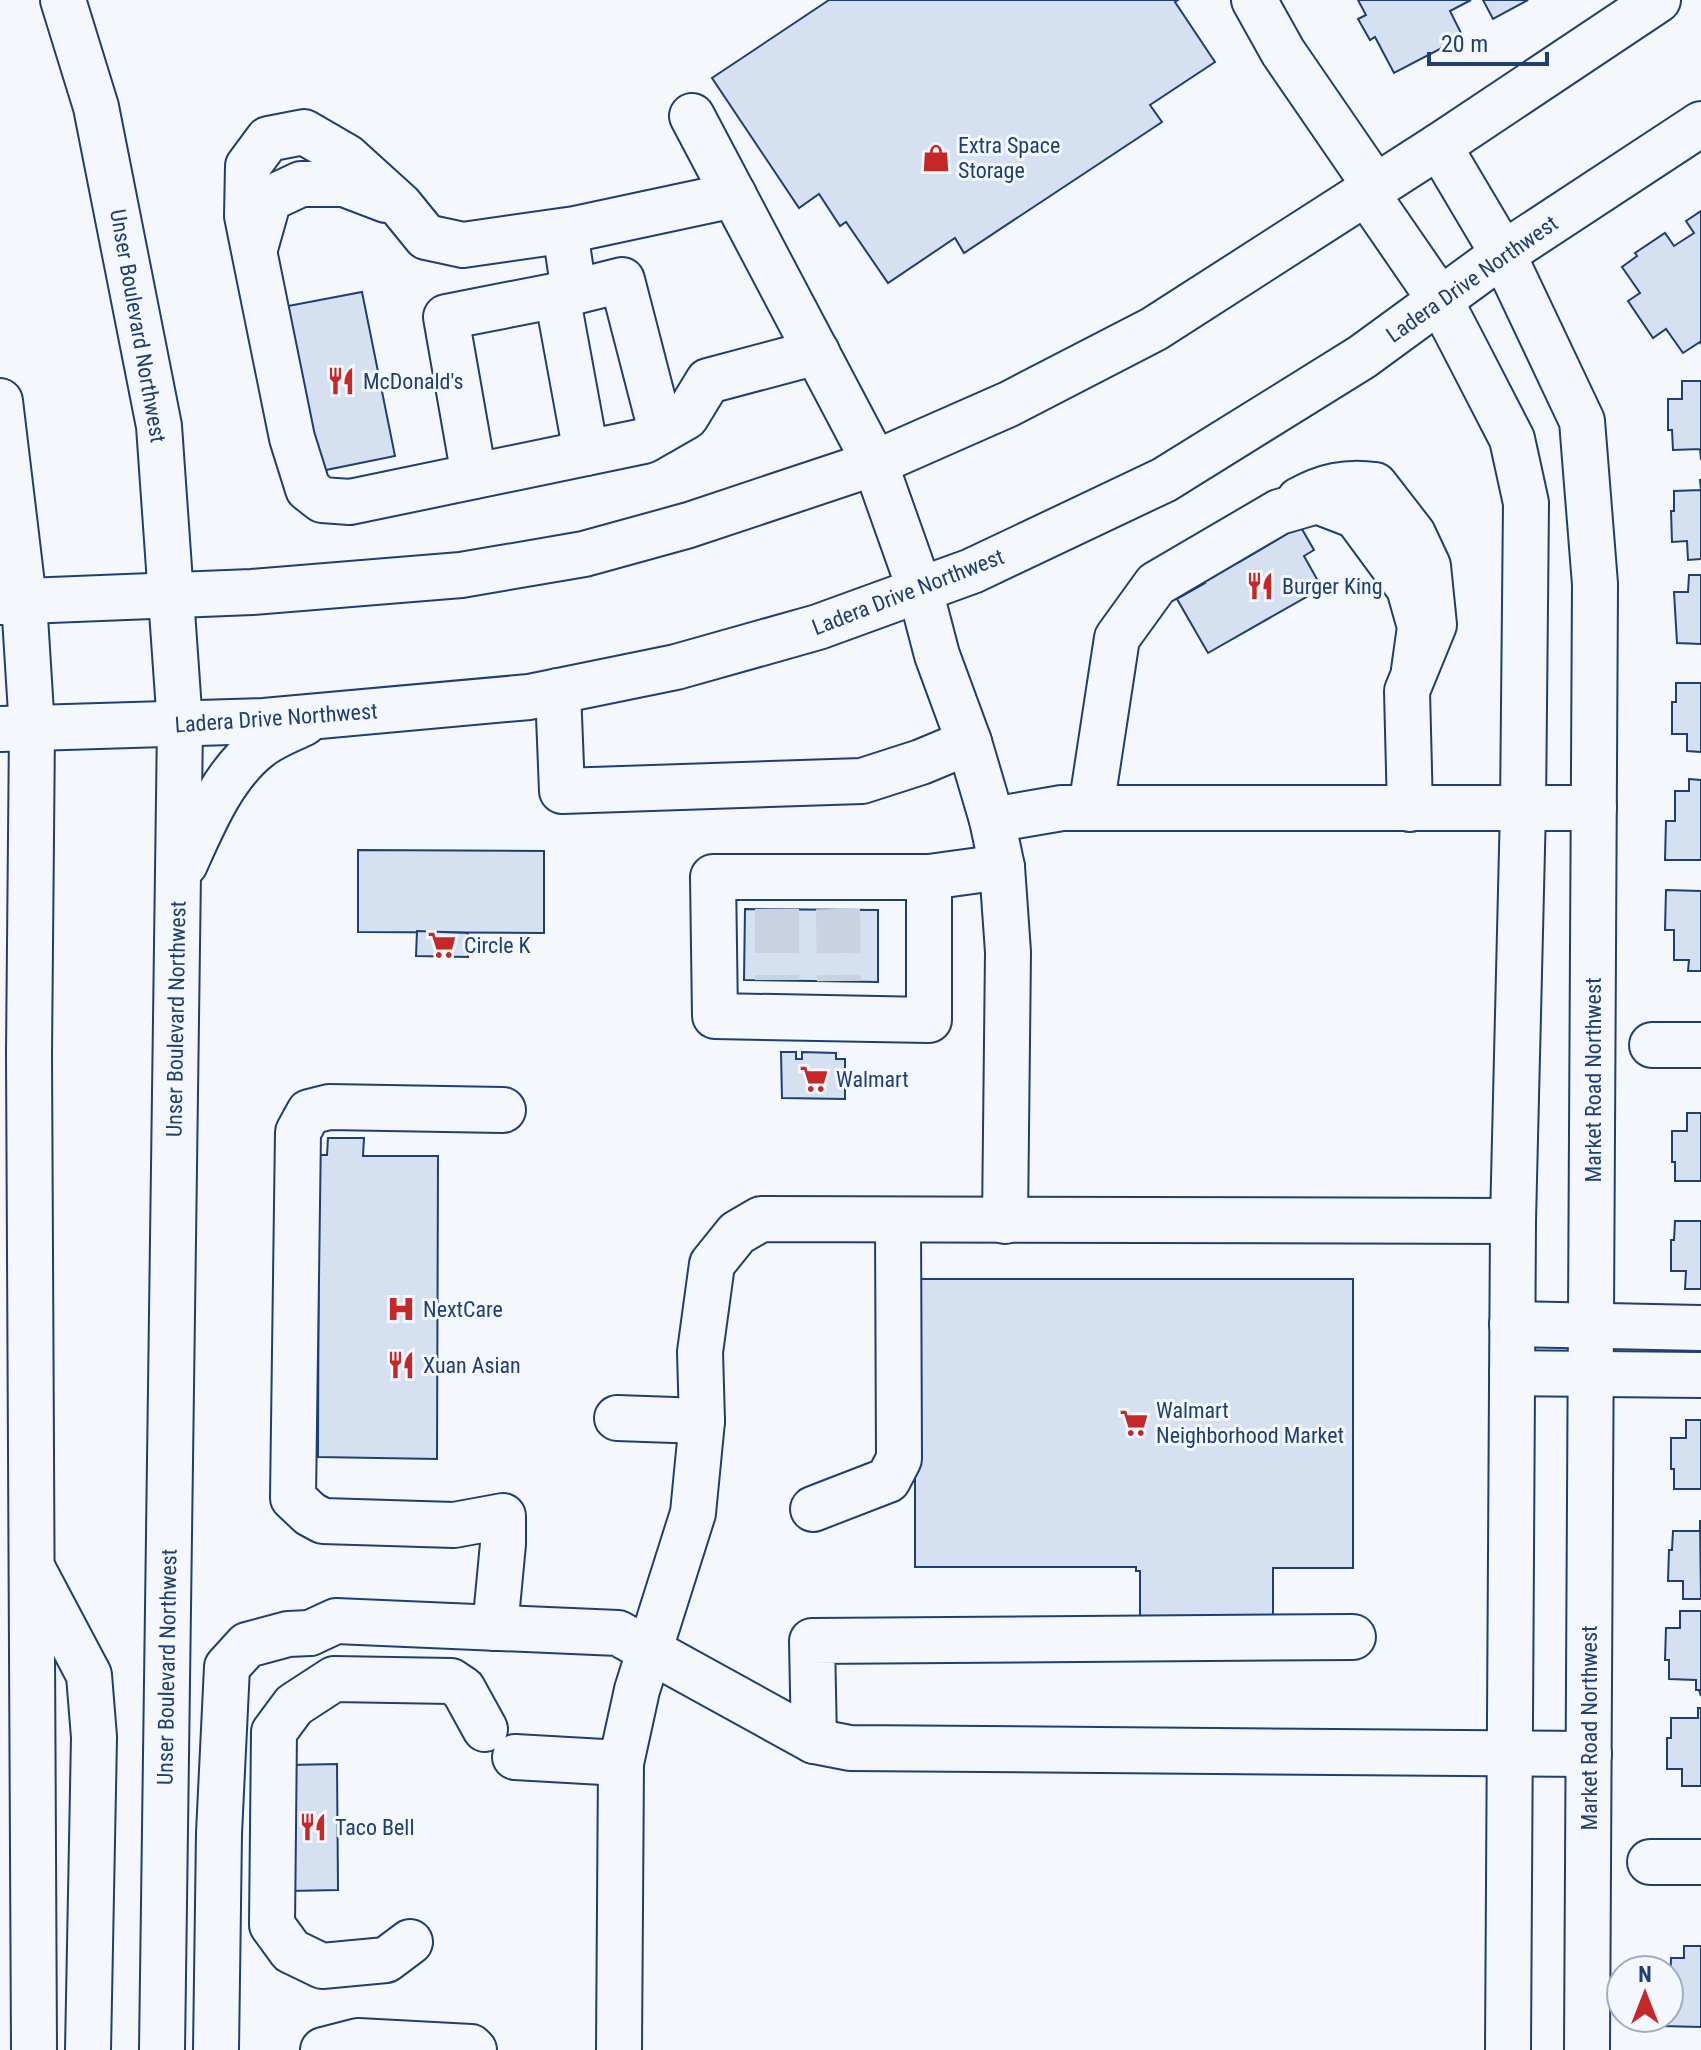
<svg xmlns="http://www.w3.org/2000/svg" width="1701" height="2050" font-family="'Roboto Condensed',sans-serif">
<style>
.building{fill:#d5e0f0;stroke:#1d3f73;stroke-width:2}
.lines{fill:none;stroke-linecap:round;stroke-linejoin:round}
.minor-tunnel{stroke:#c9d2e0;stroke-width:44;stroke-dasharray:44 22;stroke-linecap:butt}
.minor-casing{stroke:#1d3f73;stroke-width:48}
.major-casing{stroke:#1d3f73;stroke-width:48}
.minor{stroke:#f4f7fb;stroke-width:44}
.major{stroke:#f4f7fb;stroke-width:44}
.labels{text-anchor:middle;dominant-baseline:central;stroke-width:6;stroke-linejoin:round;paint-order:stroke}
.poi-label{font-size:22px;fill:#1d3f73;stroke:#f4f7fb;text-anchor:start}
.street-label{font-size:22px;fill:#1d3f73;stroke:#f4f7fb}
</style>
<rect width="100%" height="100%" fill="#f4f7fb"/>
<g class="building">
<path d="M829 0H1178L1175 2 1215 62 1150 105 1162 122 964 253 955 238 888 283 846 222 840 226 819 194 799 208 712 78Z"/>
<path d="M1358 0H1471L1450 11 1463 37 1394 73 1375 37 1370 40 1358 19 1366 15Z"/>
<path d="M1483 0H1528L1493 19Z"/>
<path d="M1701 211V344L1700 342 1683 353 1666 329 1653 338 1628 301 1640 293 1622 267 1637 256 1635 253 1665 233 1674 246 1694 233 1686 221Z"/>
<path d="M362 292 395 456 321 471 288 306Z"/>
<path d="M1682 381H1701V460L1700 449 1673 450 1672 430H1668V399H1682Z"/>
<path d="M1700 480H1701V559L1688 560 1687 541 1672 542 1671 511H1674V491L1701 490Z"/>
<path d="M1299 524 1314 550 1304 556 1322 588 1208 653 1177 599 1205 583 1200 574 1235 554 1239 562 1285 535 1280 527Z"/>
<path d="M1689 575H1701V644L1677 643 1674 592H1688Z"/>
<path d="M1676 683H1701V752L1687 751V734H1672V702H1676Z"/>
<path d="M1689 779 1701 780V860H1665L1666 821H1675V791H1689Z"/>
<path d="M358 850 544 851V933L358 932Z"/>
<path d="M1666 890 1701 891V971H1688L1689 960H1674V930H1665Z"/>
<path d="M745 909 878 910V982L744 980Z"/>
<path d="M417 931 468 933V957L416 956Z"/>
<path d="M781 1052H796V1059H802V1052L836 1053V1059H845V1099L782 1098Z"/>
<path d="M1687 1113H1701V1181H1675V1162H1672V1131H1687Z"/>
<path d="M328 1138H364L363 1156H438L437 1459 318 1457 319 1155H327Z"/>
<path d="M1675 1221H1701V1289H1685L1686 1271H1671V1240H1674Z"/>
<path d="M915 1279H1353V1568H1273V1616H1140V1571H1136V1567H915Z"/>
<path d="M1686 1420H1701V1489H1674V1469H1671V1438H1686Z"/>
<path d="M1700 1520 1701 1599H1683V1581H1668L1669 1550H1672L1673 1531H1700Z"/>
<path d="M1680 1611H1701V1696L1699 1690H1696V1680L1669 1679V1660H1665L1666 1628H1680Z"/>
<path d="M1698 1708H1701V1786H1682V1769H1667V1738H1671V1718H1698Z"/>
<path d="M337 1764 338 1890 289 1891 287 1765Z"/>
<path d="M1684 1946H1701V2027L1661 2026V2018H1669L1671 1958H1684Z"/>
</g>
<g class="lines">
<g class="minor-tunnel">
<path d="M777 909V980"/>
<path d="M838 909 839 981"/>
</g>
<defs>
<g id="minor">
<path d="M1254 0 1283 52 1375 186"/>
<path d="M1439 146 1503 254 1582 421 1595 584 1587 2050"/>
<path d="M1365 191 1440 300 1463 344 1512 439 1526 503 1523 808 1513 1221 1508 2050"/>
<path d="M734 195 575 229 463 245 426 237 400 205 347 157 304 132 268 139 248 166 247 216 292 438 308 489 322 500 350 502 644 441 686 417 708 381 817 352"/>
<path d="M256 245 269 199 301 184H344L386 200"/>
<path d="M574 292 622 280 661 431"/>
<path d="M557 295 586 453"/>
<path d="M474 476 446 317 574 292 565 231"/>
<path d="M1299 500C1324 486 1346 481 1375 485L1413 534 1428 566 1434 625 1407 691 1410 809"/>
<path d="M558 691 562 791 862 781 921 762 969 742 937 655 920 590 875 463 692 116"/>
<path d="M969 742 992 820 1002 867 1008 952 1005 1221"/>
<path d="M1091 808 1117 638 1156 584 1279 512 1317 501 1356 516 1409 588 1420 627 1414 670"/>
<path d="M992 820 1062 808H1594"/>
<path d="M929 877V1020L715 1016 713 877H929L1002 867"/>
<path d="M1652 1045H1701"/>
<path d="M1512 1324 1701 1328"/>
<path d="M1512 1373 1701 1375"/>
<path d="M617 1418 702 1421"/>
<path d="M813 1509 888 1480 899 1459 898 1221"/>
<path d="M495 1628 503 1544V1516L454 1525 323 1521 310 1514 293 1498 298 1132 309 1112 329 1107 503 1110"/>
<path d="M310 1633 336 1621 618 1633 814 1741 850 1748 1589 1754"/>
<path d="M814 1741 812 1641 1353 1637"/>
<path d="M515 1757 621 1763"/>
<path d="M1650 1862H1701"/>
<path d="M410 1942 386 1960 322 1966 291 1951 272 1925 274 1732 294 1705 334 1679 451 1681 463 1689 485 1729"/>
<path d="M323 2050 358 2041 471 2047 474 2050"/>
<path d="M619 2050 621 1763 637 1690 693 1513 702 1421 700 1352 712 1264 737 1233 761 1219 1513 1221"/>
</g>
<g id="major">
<path d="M63 0 96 107 159 426 180 725 162 2050"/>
<path d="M0 401 24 601 32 729 29 1054 34 2050"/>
<path d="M0 602 252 592 461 575 584 554 689 525 875 463 1009 404 1154 329 1439 146 1658 0"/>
<path d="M0 729 264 721 529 697 676 667 818 627 972 571 1164 480 1362 357 1503 254 1701 124"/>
<path d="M185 864C203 824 223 775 259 747 271 737 290 730 304 723"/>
<path d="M35 1573 89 1675 94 1737 88 2050"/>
<path d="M216 2050 219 1833 227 1667 247 1645 288 1634 310 1633"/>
</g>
</defs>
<use href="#minor" class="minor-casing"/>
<use href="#major" class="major-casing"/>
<use href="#minor" class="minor"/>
<use href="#major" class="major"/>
</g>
<defs>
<symbol id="shop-bare" viewBox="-9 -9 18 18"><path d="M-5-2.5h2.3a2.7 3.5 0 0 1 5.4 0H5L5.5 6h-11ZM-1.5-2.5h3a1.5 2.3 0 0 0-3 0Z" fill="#c62828" stroke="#f4f7fb" stroke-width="2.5" paint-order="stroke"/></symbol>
<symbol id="restaurant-bare" viewBox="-9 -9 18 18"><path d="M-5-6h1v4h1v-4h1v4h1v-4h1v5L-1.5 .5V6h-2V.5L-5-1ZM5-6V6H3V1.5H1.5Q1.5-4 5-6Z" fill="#c62828" stroke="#f4f7fb" stroke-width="2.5" paint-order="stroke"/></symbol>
<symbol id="supermarket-bare" viewBox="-9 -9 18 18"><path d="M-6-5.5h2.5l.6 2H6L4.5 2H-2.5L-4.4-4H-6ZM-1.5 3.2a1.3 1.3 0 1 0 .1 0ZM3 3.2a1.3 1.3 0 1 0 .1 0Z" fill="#c62828" stroke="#f4f7fb" stroke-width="2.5" paint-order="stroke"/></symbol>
<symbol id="hospital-bare" viewBox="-9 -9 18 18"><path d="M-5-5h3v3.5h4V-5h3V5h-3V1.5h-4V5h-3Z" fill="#c62828" stroke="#f4f7fb" stroke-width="2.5" paint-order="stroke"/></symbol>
</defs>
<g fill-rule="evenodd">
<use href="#shop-bare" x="916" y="138" width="40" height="40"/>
<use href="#restaurant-bare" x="321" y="361" width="40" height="40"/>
<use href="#restaurant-bare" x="1240" y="566" width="40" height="40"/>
<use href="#supermarket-bare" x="422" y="925" width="40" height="40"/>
<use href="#supermarket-bare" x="794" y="1059" width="40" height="40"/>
<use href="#hospital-bare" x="381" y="1289" width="40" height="40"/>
<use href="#restaurant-bare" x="381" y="1345" width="40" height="40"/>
<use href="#supermarket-bare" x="1114" y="1403" width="40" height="40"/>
<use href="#restaurant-bare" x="293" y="1807" width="40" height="40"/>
</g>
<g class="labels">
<g class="poi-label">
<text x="958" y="145">Extra Space<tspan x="958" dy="25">Storage</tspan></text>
<text x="363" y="381">McDonald's</text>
<text x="1282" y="586">Burger King</text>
<text x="464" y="945">Circle K</text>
<text x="836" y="1079">Walmart</text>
<text x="423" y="1309">NextCare</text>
<text x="423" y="1365">Xuan Asian</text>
<text x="1156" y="1410">Walmart<tspan x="1156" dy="25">Neighborhood Market</tspan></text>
<text x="335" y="1827">Taco Bell</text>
</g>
<g class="street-label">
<text transform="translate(1472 279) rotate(-35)">Ladera Drive Northwest</text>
<text transform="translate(138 326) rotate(80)">Unser Boulevard Northwest</text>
<text transform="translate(908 592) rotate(-21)">Ladera Drive Northwest</text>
<text transform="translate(276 718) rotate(-4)">Ladera Drive Northwest</text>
<text transform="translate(176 1019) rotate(-89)">Unser Boulevard Northwest</text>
<text transform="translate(1593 1080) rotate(-90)">Market Road Northwest</text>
<text transform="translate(167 1667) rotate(-89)">Unser Boulevard Northwest</text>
<text transform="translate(1589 1728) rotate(-90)">Market Road Northwest</text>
</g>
</g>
<g transform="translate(1645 1994)"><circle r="38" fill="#f4f7fb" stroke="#9eadc5" stroke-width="2"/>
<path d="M0-6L14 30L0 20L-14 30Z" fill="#c62828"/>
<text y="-12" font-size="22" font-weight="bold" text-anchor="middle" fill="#1d3f73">N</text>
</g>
<path d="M1429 52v12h118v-12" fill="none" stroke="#1d3f73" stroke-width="4"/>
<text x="1441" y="52" font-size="24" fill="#1d3f73" stroke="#f4f7fb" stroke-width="6" paint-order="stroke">20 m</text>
</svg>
